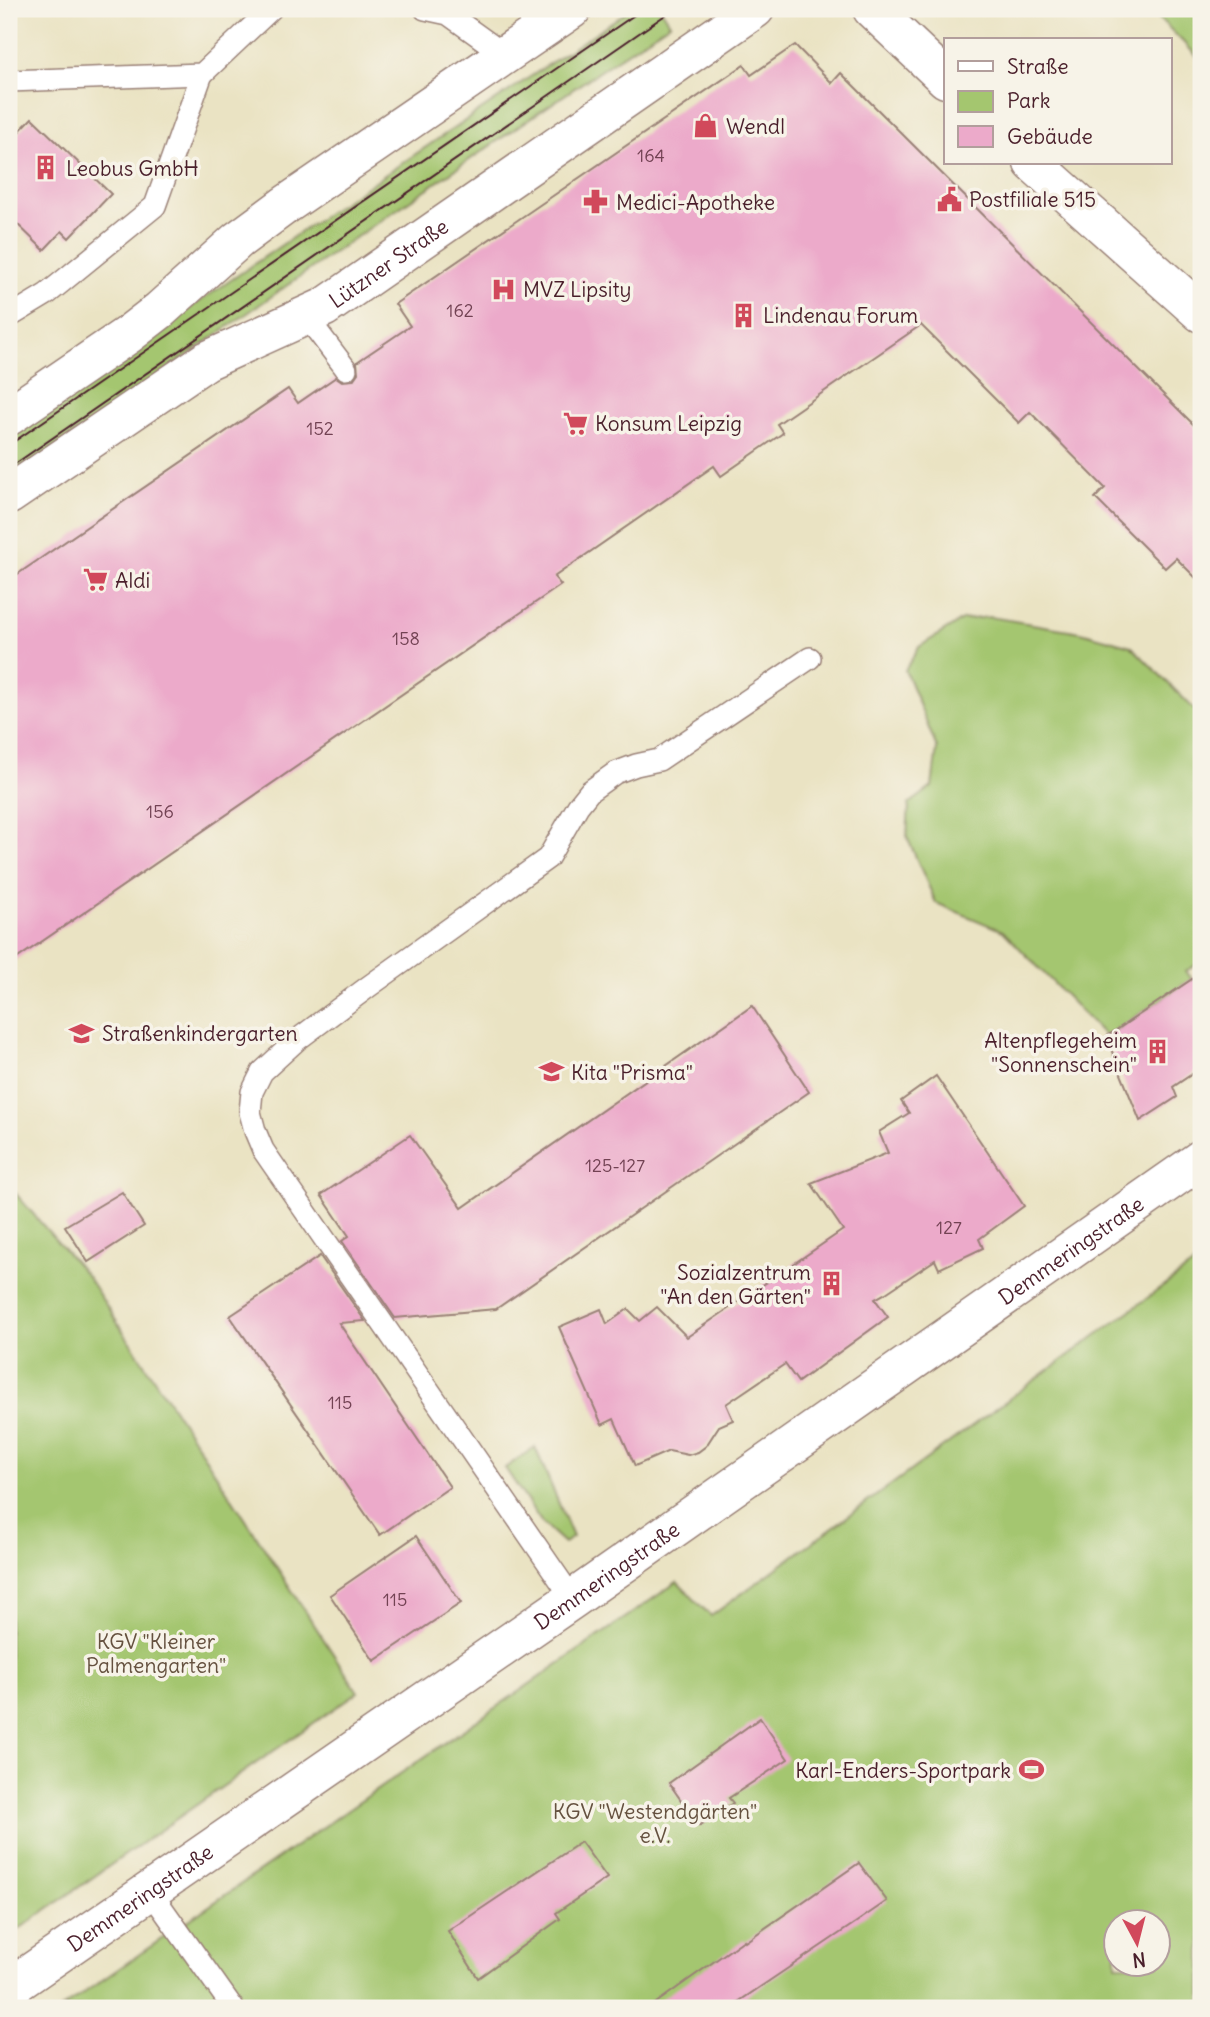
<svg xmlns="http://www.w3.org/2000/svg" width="1210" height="2017" font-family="Delius,sans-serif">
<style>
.green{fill:#a4c66f;stroke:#77724d;stroke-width:2;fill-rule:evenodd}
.building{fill:#ecaaca}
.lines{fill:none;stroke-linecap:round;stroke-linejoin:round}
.lane-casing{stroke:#9a8177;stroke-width:24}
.street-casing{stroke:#9a8177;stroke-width:41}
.secondary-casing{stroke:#9a8177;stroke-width:41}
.lane{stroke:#fff;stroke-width:21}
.street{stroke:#fff;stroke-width:38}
.secondary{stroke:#fff;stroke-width:38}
.tram{stroke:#4a1f2b;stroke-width:2}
.labels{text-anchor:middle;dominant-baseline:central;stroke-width:7;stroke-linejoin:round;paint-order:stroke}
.number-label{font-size:18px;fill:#724253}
.poi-label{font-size:21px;fill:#4a1f2b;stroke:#f7f3e8;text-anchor:start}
.street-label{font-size:21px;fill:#4a1f2b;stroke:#f7f3e8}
.park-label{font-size:21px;fill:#65513f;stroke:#f7f3e8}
</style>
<rect width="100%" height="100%" fill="#f7f3e8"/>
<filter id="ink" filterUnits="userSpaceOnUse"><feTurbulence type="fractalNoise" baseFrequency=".0143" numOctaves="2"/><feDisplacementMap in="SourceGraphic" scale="14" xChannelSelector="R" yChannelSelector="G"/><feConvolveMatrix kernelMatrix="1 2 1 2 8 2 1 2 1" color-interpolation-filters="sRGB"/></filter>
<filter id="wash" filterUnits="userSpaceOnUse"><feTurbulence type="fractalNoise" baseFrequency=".00686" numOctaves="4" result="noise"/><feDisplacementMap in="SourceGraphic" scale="28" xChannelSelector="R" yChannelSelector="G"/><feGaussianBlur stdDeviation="1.57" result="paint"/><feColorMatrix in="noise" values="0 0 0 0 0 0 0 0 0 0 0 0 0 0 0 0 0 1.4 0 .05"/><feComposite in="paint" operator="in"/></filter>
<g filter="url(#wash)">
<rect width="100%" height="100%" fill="#eae3c3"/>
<g class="green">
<path d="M631 9H661L670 23 352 240 9 480V433L331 211Z"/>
<path d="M1150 9H1201V60Z"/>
<path d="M990 617 1081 632 1131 646 1201 716V962L1186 971 1192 979 1106 1037 1003 931 936 903 907 837 909 804 932 787 937 748 905 670 919 647 962 620Z"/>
<path d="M9 1186 87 1276 358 1692 9 1936Z"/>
<path d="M1201 1259V2008H62L677 1582 711 1616ZM1116 1923H1158V1965H1116Z"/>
<path d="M535 1447 573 1537 564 1543 542 1523 505 1468Z"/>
</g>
<g id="blocks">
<g class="building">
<path d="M795 45 832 83 841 73 1201 432V583L1176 558 1165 568 1095 498 1105 488 1030 412 1019 423 921 325 777 424 783 433 721 476 714 466 554 577 561 585 9 964V580L288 389 298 403 336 377 342 381 353 380 358 373 357 362 410 326 395 304 744 65 751 75Z"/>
<path d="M32 118 111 194 69 238 62 231 44 250 9 216V142Z"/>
<path d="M1201 973V1068L1173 1087 1177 1097 1140 1121 1106 1037Z"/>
<path d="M752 1006 809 1092 496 1309 395 1318 342 1241 349 1236 321 1195 410 1135 462 1208Z"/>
<path d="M936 1076 1024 1206 979 1239 983 1248 939 1269 935 1260 886 1293 875 1299 888 1317 798 1382 785 1364 726 1404 733 1420 719 1426 706 1446 698 1452 688 1455 669 1451 635 1466 614 1419 602 1425 559 1327 601 1309 607 1324 628 1309 640 1321 657 1307 687 1337 843 1230 811 1183 888 1153 879 1132 909 1113 901 1101Z"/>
<path d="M122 1192 144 1226 88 1262 65 1226Z"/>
<path d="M320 1256 365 1321 339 1323 450 1487 380 1535 230 1316Z"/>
<path d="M416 1536 461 1603 374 1661 330 1595Z"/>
<path d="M760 1718 788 1759 729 1798 733 1803 699 1826 669 1783Z"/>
<path d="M581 1842 607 1878 556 1913 560 1919 478 1978 448 1931Z"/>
<path d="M859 1863 887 1901 855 1923 729 2008H649L744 1940 745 1942Z"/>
</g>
</g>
</g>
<g filter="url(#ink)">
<use href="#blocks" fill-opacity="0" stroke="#9a8177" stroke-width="2"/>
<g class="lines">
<defs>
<g id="lane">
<path d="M425 9 448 14 505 55"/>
<path d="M9 81 202 74 271 9"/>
<path d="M306 316 346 369"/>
<path d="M9 317 47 294 155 206 202 74"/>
<path d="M573 1599 263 1150 255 1131 250 1112 252 1092 262 1072 297 1040 368 987 548 858 578 806 590 791 615 773 636 765 659 760 810 658"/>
<path d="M150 1891 233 2008"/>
</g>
<g id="street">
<path d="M872 9 946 79"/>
<path d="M1033 163 1201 313"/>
<path id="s1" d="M9 1988 573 1599 1201 1159"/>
</g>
<g id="secondary">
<path d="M9 416 129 334 160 310 238 240 284 206 572 9"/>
<path id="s2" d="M9 495 206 361 325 307 755 9"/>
</g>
</defs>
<use href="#lane" class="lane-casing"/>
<use href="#street" class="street-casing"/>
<use href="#secondary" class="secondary-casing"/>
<use href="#lane" class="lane"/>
<use href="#street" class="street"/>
<use href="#secondary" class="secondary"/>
<g class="tram">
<path d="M9 445 643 9"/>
<path d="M9 468 674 9"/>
</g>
</g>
</g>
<defs>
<symbol id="shop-bare" viewBox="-9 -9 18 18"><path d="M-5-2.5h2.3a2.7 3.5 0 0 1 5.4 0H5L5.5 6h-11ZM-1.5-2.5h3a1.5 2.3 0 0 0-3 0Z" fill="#d1495b" stroke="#f7f3e8" stroke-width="2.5" paint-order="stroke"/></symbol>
<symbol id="building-bare" viewBox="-9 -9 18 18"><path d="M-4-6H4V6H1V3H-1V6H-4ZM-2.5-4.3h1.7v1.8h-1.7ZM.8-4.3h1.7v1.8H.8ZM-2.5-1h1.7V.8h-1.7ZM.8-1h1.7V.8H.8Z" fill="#d1495b" stroke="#f7f3e8" stroke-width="2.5" paint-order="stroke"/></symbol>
<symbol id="civic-bare" viewBox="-9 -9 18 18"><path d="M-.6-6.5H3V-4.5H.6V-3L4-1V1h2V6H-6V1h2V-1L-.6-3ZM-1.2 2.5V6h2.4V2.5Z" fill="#d1495b" stroke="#f7f3e8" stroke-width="2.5" paint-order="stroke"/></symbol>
<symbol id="pharmacy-bare" viewBox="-9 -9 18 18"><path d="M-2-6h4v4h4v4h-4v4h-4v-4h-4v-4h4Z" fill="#d1495b" stroke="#f7f3e8" stroke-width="2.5" paint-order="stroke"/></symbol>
<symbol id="hospital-bare" viewBox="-9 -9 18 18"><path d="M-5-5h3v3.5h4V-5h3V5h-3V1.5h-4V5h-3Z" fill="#d1495b" stroke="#f7f3e8" stroke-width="2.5" paint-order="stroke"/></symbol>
<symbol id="supermarket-bare" viewBox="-9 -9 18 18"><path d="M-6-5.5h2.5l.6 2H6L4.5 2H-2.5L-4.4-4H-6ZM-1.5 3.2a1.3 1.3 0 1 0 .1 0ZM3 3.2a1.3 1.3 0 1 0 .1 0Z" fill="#d1495b" stroke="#f7f3e8" stroke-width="2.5" paint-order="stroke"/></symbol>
<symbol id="school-bare" viewBox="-9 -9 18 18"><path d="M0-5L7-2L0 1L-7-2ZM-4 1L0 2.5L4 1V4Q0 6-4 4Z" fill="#d1495b" stroke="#f7f3e8" stroke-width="2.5" paint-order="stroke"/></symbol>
<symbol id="stadium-bare" viewBox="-9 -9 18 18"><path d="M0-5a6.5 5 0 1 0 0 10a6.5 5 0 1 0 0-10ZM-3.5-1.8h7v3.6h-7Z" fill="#d1495b" stroke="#f7f3e8" stroke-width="2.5" paint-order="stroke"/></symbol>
</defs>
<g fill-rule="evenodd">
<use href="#shop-bare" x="688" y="108" width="35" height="35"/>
<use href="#building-bare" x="28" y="150" width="35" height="35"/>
<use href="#civic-bare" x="932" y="182" width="35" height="35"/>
<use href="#pharmacy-bare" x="578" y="184" width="35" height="35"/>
<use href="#hospital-bare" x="486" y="272" width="35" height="35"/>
<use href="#building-bare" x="726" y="298" width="35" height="35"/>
<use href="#supermarket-bare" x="558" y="406" width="35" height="35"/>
<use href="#supermarket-bare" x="78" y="562" width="35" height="35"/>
<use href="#school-bare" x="64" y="1016" width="35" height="35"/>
<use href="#building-bare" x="1140" y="1034" width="35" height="35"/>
<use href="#school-bare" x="534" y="1054" width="35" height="35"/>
<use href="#building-bare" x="814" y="1266" width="35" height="35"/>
<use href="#stadium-bare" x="1014" y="1752" width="35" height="35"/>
</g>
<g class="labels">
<g class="number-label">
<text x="651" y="155">164</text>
<text x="460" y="310">162</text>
<text x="320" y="428">152</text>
<text x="406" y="638">158</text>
<text x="160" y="811">156</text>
<text x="615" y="1165">125-127</text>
<text x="949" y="1227">127</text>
<text x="340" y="1402">115</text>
<text x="395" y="1599">115</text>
</g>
<g class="poi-label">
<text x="726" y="126">Wendl</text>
<text x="66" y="168">Leobus GmbH</text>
<text x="969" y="199">Postfiliale 515</text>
<text x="616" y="202">Medici-Apotheke</text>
<text x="523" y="289">MVZ Lipsity</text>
<text x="763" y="315">Lindenau Forum</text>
<text x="595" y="423">Konsum Leipzig</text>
<text x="115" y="580">Aldi</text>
<text x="102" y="1033">Straßenkindergarten</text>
<text x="1137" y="1040" text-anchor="end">Altenpflegeheim<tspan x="1137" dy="24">"Sonnenschein"</tspan></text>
<text x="571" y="1072">Kita "Prisma"</text>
<text x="811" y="1272" text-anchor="end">Sozialzentrum<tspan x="811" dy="24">"An den Gärten"</tspan></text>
<text x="1011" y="1770" text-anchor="end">Karl-Enders-Sportpark</text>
</g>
<g class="street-label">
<text stroke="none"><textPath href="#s2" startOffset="446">Lützner Straße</textPath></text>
<text stroke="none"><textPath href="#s1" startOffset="1293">Demmeringstraße</textPath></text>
<text stroke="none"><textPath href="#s1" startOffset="726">Demmeringstraße</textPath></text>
<text stroke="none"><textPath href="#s1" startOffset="159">Demmeringstraße</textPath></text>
</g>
<g class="park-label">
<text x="156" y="1641">KGV "Kleiner<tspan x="156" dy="24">Palmengarten"</tspan></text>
<text x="655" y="1811">KGV "Westendgärten"<tspan x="655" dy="24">e.V.</tspan></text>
</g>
</g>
<rect width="1210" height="2017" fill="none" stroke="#f7f3e8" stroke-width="35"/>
<rect x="944" y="38" width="228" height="126" fill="#f7f3e8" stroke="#b29e9c" stroke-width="2"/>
<rect x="958" y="61" width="35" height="10" fill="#ffffff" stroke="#b29e9c" stroke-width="2"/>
<text x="1007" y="74" font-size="21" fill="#4a1f2b">Straße</text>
<rect x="958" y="91" width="35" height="21" fill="#a4c66f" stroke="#b29e9c" stroke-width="2"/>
<text x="1007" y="108" font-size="21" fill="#4a1f2b">Park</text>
<rect x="958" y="126" width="35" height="21" fill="#ecaaca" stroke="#b29e9c" stroke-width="2"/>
<text x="1007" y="144" font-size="21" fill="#4a1f2b">Gebäude</text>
<g transform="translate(1137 1943) rotate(173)"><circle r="33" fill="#f7f3e8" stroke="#b29e9c" stroke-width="2"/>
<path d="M0-5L12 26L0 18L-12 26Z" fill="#d1495b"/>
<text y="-10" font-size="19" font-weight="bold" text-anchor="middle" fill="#4a1f2b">N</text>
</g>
</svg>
